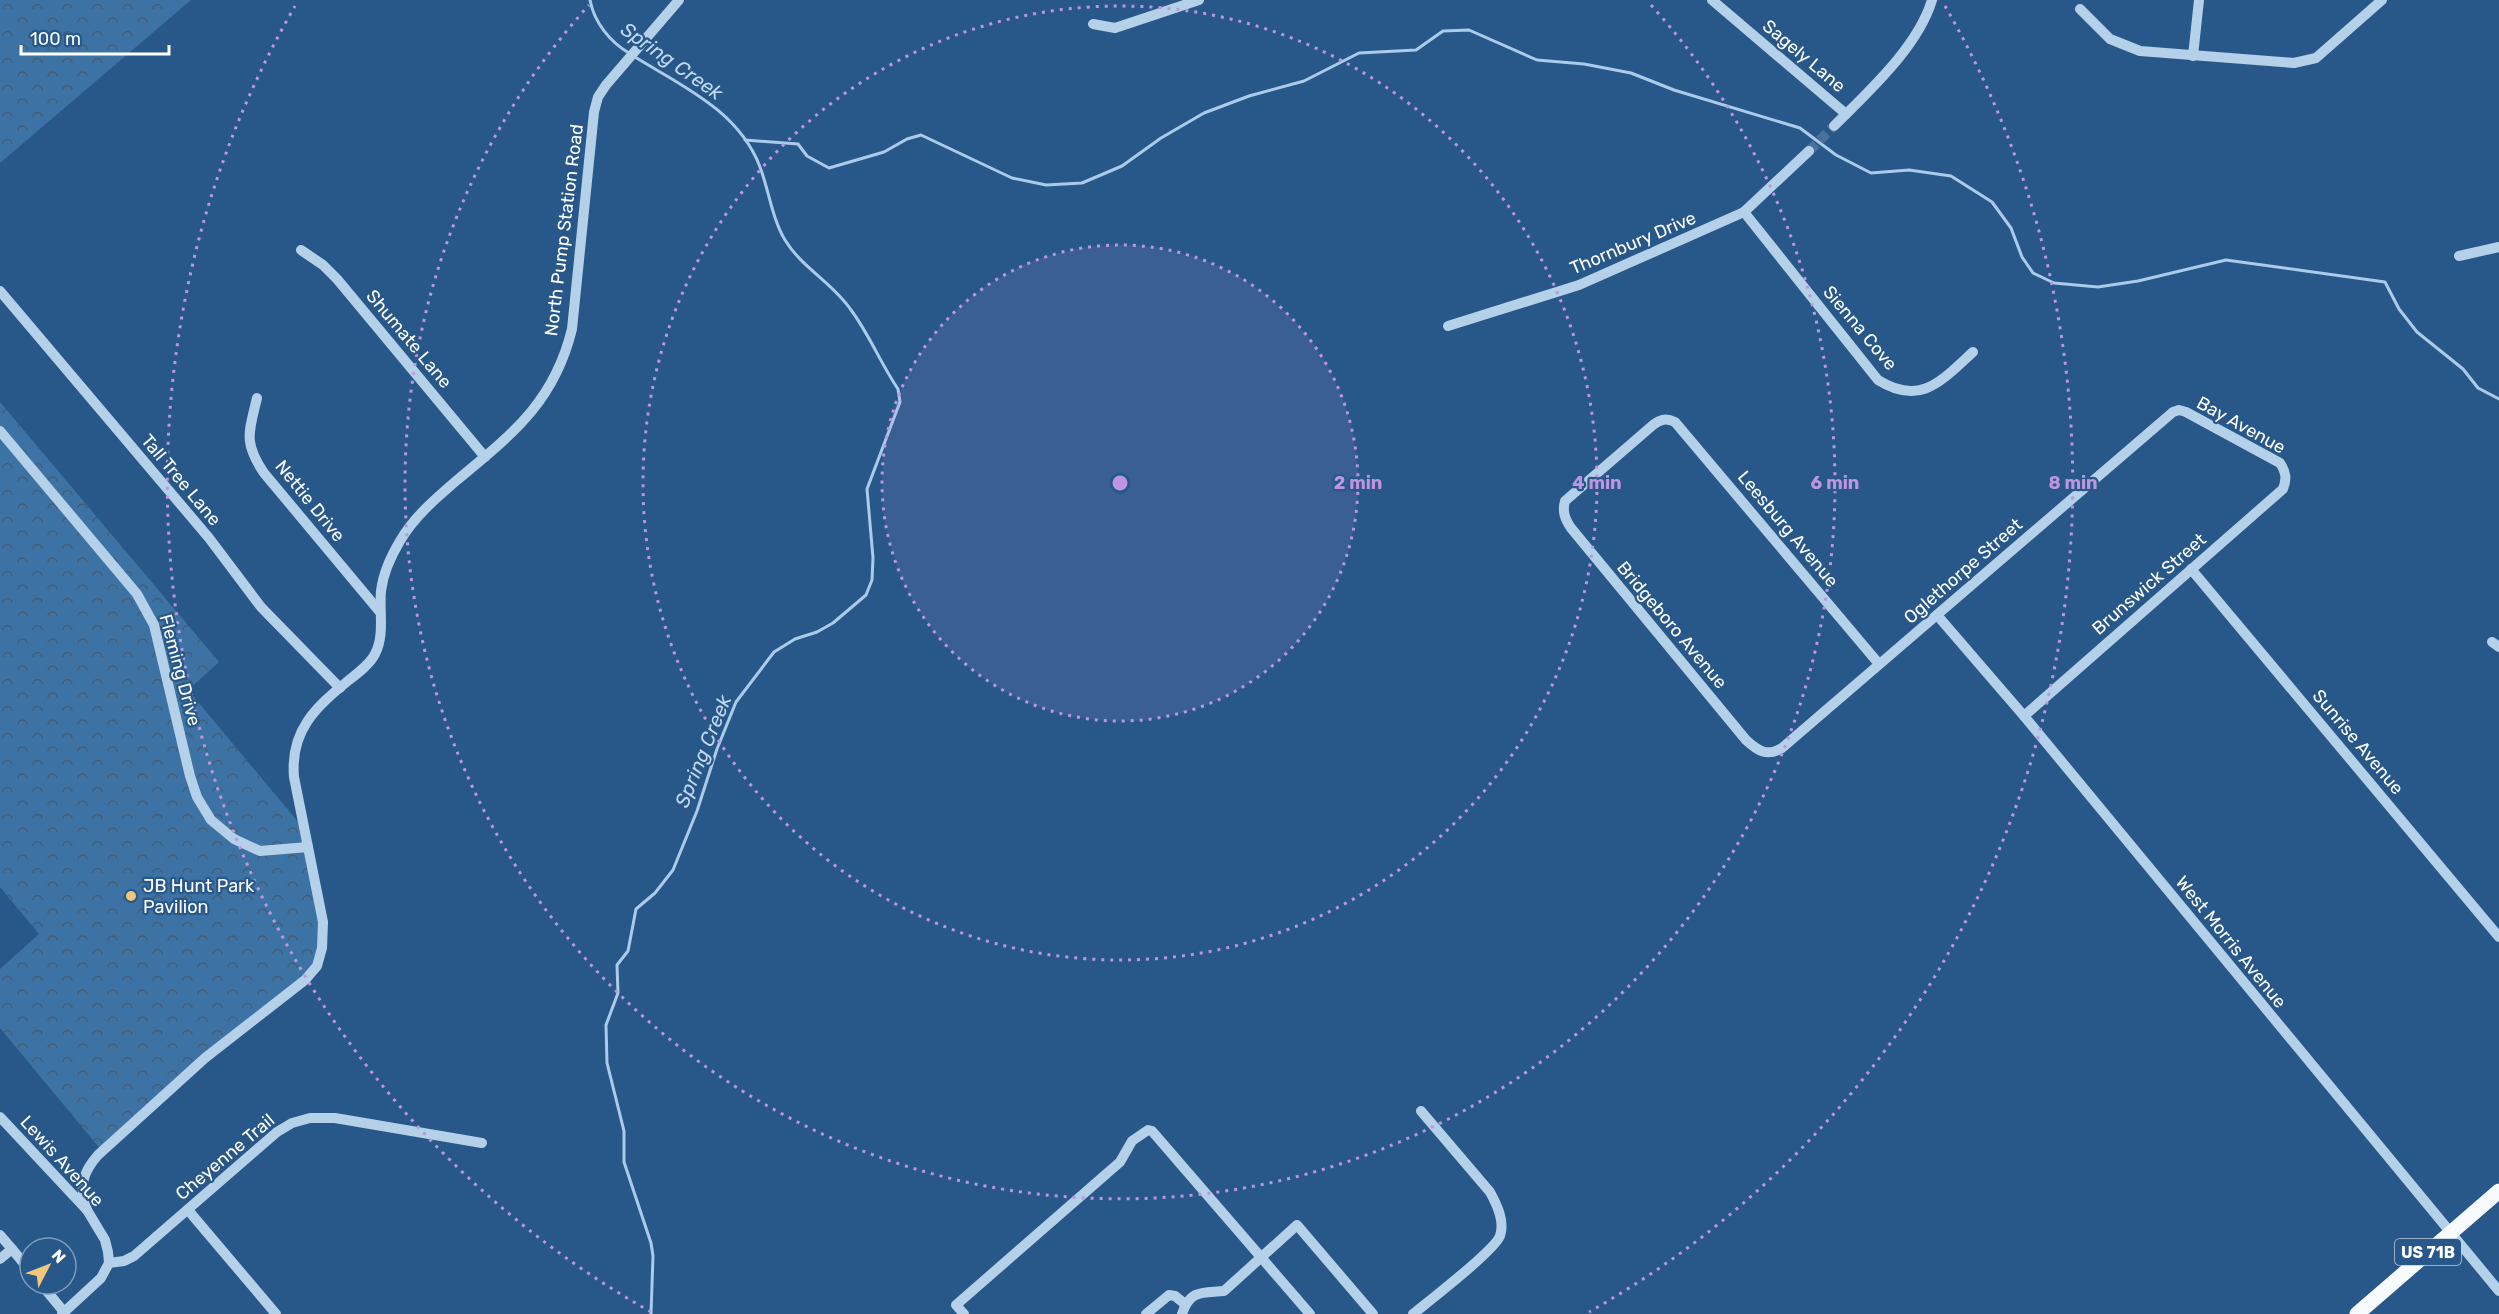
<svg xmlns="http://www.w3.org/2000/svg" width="2499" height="1314" font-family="Rubik,sans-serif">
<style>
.forest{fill:url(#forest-crowns)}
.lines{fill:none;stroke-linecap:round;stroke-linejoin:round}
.stream{stroke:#aacbe9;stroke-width:3}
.minor-tunnel{stroke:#48719b;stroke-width:10;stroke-dasharray:10 5;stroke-linecap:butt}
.minor{stroke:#b5d0e9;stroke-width:10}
.major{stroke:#f8fbfe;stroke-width:15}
.ring{fill:none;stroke:#bd96df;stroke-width:3;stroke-dasharray:3 6}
.poi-dot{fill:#f1c77b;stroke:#285889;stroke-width:2}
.labels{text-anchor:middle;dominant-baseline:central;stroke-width:4.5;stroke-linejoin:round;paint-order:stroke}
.shield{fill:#285889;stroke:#becddc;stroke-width:1.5}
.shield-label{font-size:16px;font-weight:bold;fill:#fff}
.street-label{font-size:18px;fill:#fff;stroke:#285889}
.poi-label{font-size:18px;fill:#fff;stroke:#285889;text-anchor:start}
.water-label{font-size:20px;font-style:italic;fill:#c1d9f0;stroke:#285889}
.centre{fill:#bd96df;stroke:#285889;stroke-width:3}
.ring-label{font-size:18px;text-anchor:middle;font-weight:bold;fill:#bd96df;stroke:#285889;stroke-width:4.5;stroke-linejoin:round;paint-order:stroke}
</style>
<defs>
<pattern id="forest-crowns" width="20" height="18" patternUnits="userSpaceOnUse" patternTransform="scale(1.5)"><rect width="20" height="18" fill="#3d72a5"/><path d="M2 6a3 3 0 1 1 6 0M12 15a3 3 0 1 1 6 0" fill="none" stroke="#455d74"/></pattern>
</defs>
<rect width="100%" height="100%" fill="#285889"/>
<g class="forest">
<path d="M0 0H191L0 163Z"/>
<path d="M0 402 219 662 188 690 304 829 323 922 317 966 102 1151 0 1028V969L39 934 0 887Z"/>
</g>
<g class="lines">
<g class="stream">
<path d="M590 0C594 22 610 42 629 53"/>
<path d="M635 57C682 86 739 111 760 167 769 191 772 218 785 240 802 268 833 283 851 310 869 334 881 364 898 389L900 402 867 489 873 558 872 580 866 595 833 623 817 632 795 639 774 652 736 702 717 749 697 811 673 870 655 893 636 909 628 951 617 965 618 993 606 1025 607 1063 624 1131V1162L651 1243 653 1256 651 1314"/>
<path d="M745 140 798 144 807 156 829 168 884 152 907 139 921 135 1012 178 1046 185 1082 183 1122 166 1161 138 1204 113 1249 96 1304 81 1359 53 1416 50 1443 31 1469 30 1537 60 1584 64 1631 73 1674 90 1800 128 1836 155 1871 173 1909 170 1951 176 1992 202 2011 228 2022 257 2033 273 2054 283 2098 287 2138 281 2226 260 2385 282 2399 309 2417 332 2463 369 2478 388 2499 399"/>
</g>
<path class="minor-tunnel" d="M1809 151 1834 126"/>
<g class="minor">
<path d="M1712 0 1846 114"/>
<path d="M2080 9 2110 39 2140 51 2294 63 2316 58 2382 0"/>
<path d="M1093 24 1115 28 1199 0"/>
<path d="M2193 56 2199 0"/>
<path d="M1834 126C1868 92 1918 47 1932 0"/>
<path d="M1744 212 1878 380C1921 407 1942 380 1973 352"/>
<path d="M301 250 323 265 337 279 485 457"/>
<path d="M2459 256 2499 247"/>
<path d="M0 291 209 538 261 607 340 688"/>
<path d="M1448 326 1579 285 1744 212 1809 151"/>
<path d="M257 398C249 432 243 442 264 473L380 612"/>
<path d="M0 431 137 594 154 625 190 776 197 797 211 820 234 839 260 851 308 847"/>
<path d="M2191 569 2499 937"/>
<path d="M1937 615 2024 716 2499 1291"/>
<path d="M2492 642 2499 647"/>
<path d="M1879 664 1675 422C1666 418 1661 419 1653 425L1565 501C1562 512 1565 519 1571 528L1746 740C1758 751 1767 757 1782 748L2173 412 2179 410 2186 412 2280 463C2286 472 2287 479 2283 489L2024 716"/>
<path d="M0 1117 87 1210 105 1240 108 1252 109 1263 101 1278 62 1314"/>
<path d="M87 1210C79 1187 82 1173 98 1155L205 1058 305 980 317 966 322 948 323 922 294 777C290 730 316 707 349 680 358 673 370 664 375 654 385 635 379 612 381 591 383 574 391 556 400 541 414 517 435 499 456 481 511 435 554 403 572 329L594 112 598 97 606 85 679 0"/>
<path d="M188 1210 276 1314"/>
<path d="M0 1235 12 1249 0 1259"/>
<path d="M12 1249 30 1271"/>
<path d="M109 1263 124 1261 134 1256 277 1132 292 1123 310 1118H335L482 1143"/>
<path d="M41 1284 64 1312"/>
<path d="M964 1314 956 1305 1120 1162 1132 1141 1148 1130 1152 1131 1310 1314"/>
<path d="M1146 1314 1169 1295 1175 1296 1185 1304"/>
<path d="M1182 1314C1190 1289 1203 1293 1224 1291L1297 1225 1373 1314"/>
<path d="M1413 1314C1429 1301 1494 1251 1500 1236 1505 1221 1497 1205 1490 1192L1421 1111"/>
</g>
<path class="major" d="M2357 1314 2499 1191"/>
</g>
<circle cx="1120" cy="483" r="238" fill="#bd96df" fill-opacity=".12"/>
<g class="ring">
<circle cx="1120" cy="483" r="238"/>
<circle cx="1120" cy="483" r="477"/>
<path d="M1651 5A715 715 0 1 1 589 5"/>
<path d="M651 1312A953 953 0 0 1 295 6M1945 6A953 953 0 0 1 1589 1312"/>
</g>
<circle class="poi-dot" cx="131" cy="896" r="6"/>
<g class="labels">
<rect class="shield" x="2395" y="1239" width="66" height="26" rx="4.5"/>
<g class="shield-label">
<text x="2428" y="1252">US 71B</text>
</g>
<g class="street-label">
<text transform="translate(1804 56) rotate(40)">Sagely Lane</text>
<text transform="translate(564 230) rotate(-83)">North Pump Station Road</text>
<text transform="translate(1633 243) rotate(-23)">Thornbury Drive</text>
<text transform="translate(1860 328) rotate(50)">Sienna Cove</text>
<text transform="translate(409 339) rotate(50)">Shumate Lane</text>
<text transform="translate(2241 425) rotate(29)">Bay Avenue</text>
<text transform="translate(181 480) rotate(50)">Tall Tree Lane</text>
<text transform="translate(310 501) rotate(51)">Nettie Drive</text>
<text transform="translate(1788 529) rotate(50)">Leesburg Avenue</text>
<text transform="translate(1963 571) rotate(-41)">Oglethorpe Street</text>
<text transform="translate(2149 584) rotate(-41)">Brunswick Street</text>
<text transform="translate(1672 625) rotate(50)">Bridgeboro Avenue</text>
<text transform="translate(180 670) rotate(75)">Fleming Drive</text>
<text transform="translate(2358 742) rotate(50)">Sunrise Avenue</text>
<text transform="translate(2231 942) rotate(51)">West Morris Avenue</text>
<text transform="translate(225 1157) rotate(-40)">Cheyenne Trail</text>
<text transform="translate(62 1161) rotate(48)">Lewis Avenue</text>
</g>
<g class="poi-label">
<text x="143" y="886">JB Hunt Park<tspan x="143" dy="21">Pavilion</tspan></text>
</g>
<g class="water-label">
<text transform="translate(672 61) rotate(35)">Spring Creek</text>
<text transform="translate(703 751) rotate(-68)">Spring Creek</text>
</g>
</g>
<circle cx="1120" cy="483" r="9" class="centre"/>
<g class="ring-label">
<text x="1358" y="489">2 min</text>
<text x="1597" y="489">4 min</text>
<text x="1835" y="489">6 min</text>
<text x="2073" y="489">8 min</text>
</g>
<g transform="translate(48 1266) rotate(48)"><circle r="28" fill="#285889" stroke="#7e9bb8" stroke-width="1.5"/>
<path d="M0-4.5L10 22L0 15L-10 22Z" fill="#f1c77b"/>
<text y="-9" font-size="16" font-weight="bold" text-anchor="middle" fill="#ffffff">N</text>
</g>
<path d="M21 45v9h148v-9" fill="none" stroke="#ffffff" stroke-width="3"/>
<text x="30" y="45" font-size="18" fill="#ffffff" stroke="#285889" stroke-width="4.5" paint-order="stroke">100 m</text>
</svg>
